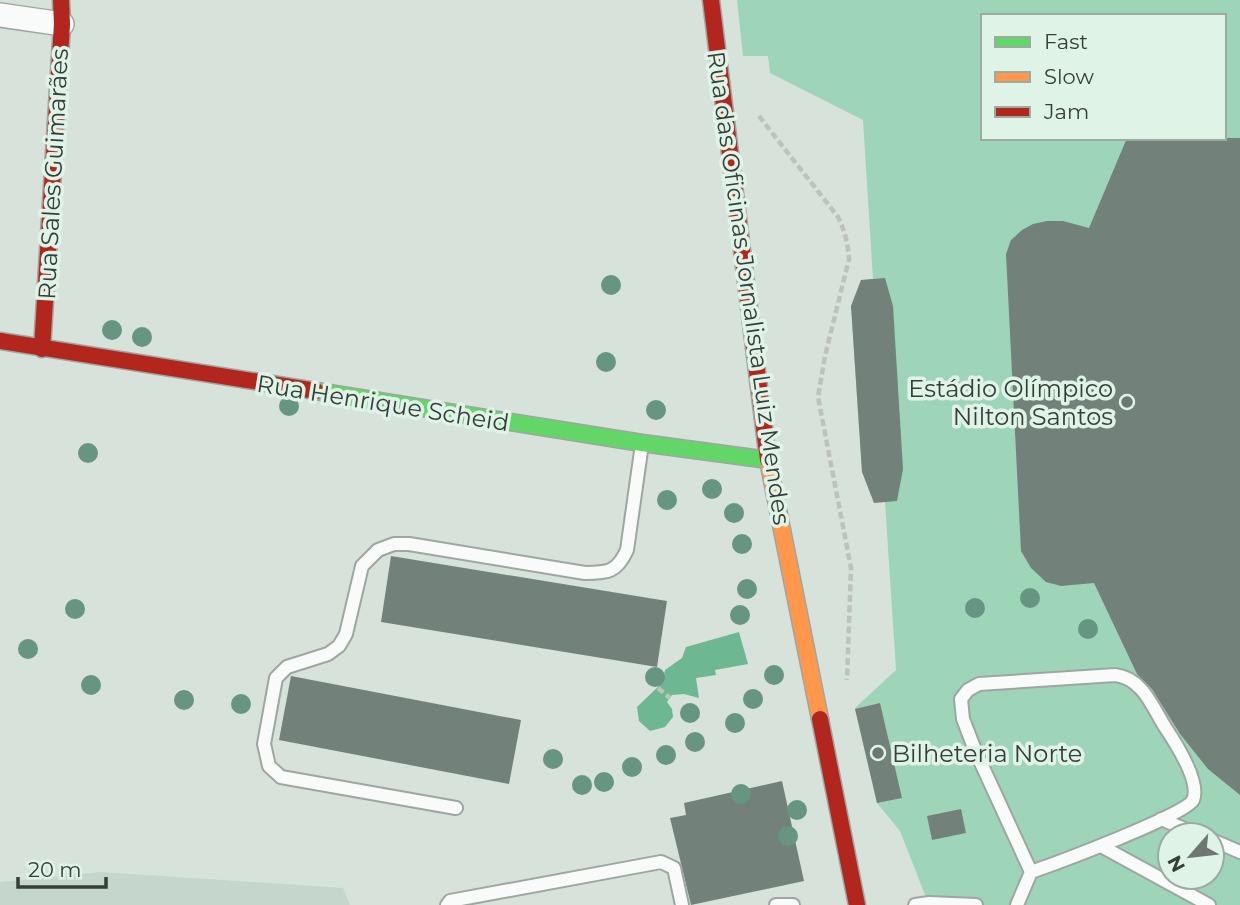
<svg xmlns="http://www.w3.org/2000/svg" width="1240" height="905" font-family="Montserrat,sans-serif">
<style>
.built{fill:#c5d7cc}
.green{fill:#9ed4b7;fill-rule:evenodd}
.water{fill:#6eb793}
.building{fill:#72827a}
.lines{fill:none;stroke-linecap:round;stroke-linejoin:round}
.lane-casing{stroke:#9ea6a1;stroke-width:16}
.street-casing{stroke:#9ea6a1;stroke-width:26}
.fast-casing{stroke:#9ea6a1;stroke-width:19}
.slow-casing{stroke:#9ea6a1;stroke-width:19}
.jam-casing{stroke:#9ea6a1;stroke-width:19}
.path{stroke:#bec2bf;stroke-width:4.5;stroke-dasharray:7 3.5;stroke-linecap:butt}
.lane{stroke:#f9fbfa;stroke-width:12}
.street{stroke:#f9fbfa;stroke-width:23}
.fast{stroke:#63d668;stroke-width:16}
.slow{stroke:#ff974d;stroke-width:16}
.jam{stroke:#b3261e;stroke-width:16}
.tree{fill:#669681}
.poi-dot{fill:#6e7772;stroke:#e0f3e7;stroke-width:2.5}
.labels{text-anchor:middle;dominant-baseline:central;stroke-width:7;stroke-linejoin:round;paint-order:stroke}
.street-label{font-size:24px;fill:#363e39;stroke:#e0f3e7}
.poi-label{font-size:24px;fill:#363e39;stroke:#e0f3e7;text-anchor:end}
</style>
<rect width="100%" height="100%" fill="#d7e2db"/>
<path class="built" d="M101 872 343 888 350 905H0V882Z"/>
<path class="green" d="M737 0H1240V905H929L900 831 877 803 855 708 896 670 885 502 862 472 851 306 861 280 873 279 863 120 770 73 768 56H743ZM983 16H1224V138H983ZM1170 835H1212V877H1170Z"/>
<path class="water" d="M739 632 748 664 715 670 716 675 696 678 699 698 684 694 672 695 667 702 672 709 673 717 665 727 650 731 639 721 637 707 662 683 665 670 682 658 686 647Z"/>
<g class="building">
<path d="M1127 138H1240V795L1208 769 1180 734 1152 689 1137 674 1094 583 1061 586 1046 582 1031 568 1021 551 1006 254 1011 240 1022 230 1033 224 1047 221H1063L1089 228Z"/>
<path d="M885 278 893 306 903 469 897 501 874 503 862 472 851 306 861 280Z"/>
<path d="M391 556 667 601 657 667 381 622Z"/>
<path d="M291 676 521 720 509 784 279 740Z"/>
<path d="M880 703 902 798 877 803 855 709Z"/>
<path d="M782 781 804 881 691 905 670 818 686 815 684 803Z"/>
<path d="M961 809 966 833 932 840 927 816Z"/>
</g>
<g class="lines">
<defs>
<g id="lane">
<path d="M456 808 281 777 269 766 264 744 276 678 287 667 328 654 339 646 346 634 362 566 378 550 394 544H409L585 573C608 573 617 572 627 550L642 444"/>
<path d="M1161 819 1199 835"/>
<path d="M1212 840 1240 852"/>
<path d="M1101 846 1209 905"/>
<path d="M447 905 450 901 661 862 674 868 682 905"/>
<path d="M776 905H793"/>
<path d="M915 905 929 903 976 905"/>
<path d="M1017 905 1031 872C1054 864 1186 815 1193 800 1201 782 1175 742 1165 727 1152 706 1142 678 1115 675L979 684 968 690 961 699 963 719 975 750 1031 872"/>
</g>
<path id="street" d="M0 15 62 24"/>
<path id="fast" d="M316 391 642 443 768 460"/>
<path id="slow" d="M768 460 820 719"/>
<g id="jam">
<path d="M711 0 768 460"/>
<path d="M0 341 316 391"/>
<path d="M42 349 62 24 61 0"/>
<path d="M820 719 857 905"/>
</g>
</defs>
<use href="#lane" class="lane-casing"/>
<use href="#street" class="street-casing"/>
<use href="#fast" class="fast-casing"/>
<use href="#slow" class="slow-casing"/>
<use href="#jam" class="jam-casing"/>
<g class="path">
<path d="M759 116 838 217C845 231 848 244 849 259L825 356 818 397 851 568 847 680"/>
<path d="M658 688 670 698"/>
</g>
<use href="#lane" class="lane"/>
<use href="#street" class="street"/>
<use href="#fast" class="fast"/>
<use href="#slow" class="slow"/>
<use href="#jam" class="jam"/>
</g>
<g class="tree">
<circle cx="611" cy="285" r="10"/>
<circle cx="112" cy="330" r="10"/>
<circle cx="142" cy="337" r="10"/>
<circle cx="606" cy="362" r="10"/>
<circle cx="289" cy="406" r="10"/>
<circle cx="656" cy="410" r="10"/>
<circle cx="88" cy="453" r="10"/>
<circle cx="712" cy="489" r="10"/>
<circle cx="667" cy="500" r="10"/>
<circle cx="734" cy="513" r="10"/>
<circle cx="742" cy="544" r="10"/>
<circle cx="747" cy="589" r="10"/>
<circle cx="1030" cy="598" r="10"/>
<circle cx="975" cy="608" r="10"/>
<circle cx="75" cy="609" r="10"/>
<circle cx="740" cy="615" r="10"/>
<circle cx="1088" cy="629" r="10"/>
<circle cx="28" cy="649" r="10"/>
<circle cx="774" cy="675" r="10"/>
<circle cx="655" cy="677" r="10"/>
<circle cx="91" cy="685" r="10"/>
<circle cx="753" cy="699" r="10"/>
<circle cx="184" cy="700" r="10"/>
<circle cx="241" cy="704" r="10"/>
<circle cx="690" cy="713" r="10"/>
<circle cx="735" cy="723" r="10"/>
<circle cx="695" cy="742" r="10"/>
<circle cx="666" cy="755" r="10"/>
<circle cx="553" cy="759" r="10"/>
<circle cx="632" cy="767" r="10"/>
<circle cx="604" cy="782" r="10"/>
<circle cx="582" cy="785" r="10"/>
<circle cx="741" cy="794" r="10"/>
<circle cx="797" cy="810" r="10"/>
<circle cx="788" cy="836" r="10"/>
</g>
<g class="poi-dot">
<circle cx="1127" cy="402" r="7"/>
<circle cx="878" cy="753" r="7"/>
</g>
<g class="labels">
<g class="street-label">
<text transform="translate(53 174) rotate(-87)">Rua Sales Guimarães</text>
<text transform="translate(749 288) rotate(82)">Rua das Oficinas Jornalista Luiz Mendes</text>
<text transform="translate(383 403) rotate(9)">Rua Henrique Scheid</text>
</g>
<g class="poi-label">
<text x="1113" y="388">Estádio Olímpico<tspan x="1113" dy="28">Nilton Santos</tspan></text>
<text x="892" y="753" text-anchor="start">Bilheteria Norte</text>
</g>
</g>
<rect x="981" y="14" width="245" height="126" fill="#e0f3e7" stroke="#9caba1" stroke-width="2"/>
<rect x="995" y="37" width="35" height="10" fill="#63d668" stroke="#9caba1" stroke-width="2"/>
<text x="1044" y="49" font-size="21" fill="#363e39">Fast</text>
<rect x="995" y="72" width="35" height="10" fill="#ff974d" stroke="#9caba1" stroke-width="2"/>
<text x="1044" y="84" font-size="21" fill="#363e39">Slow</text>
<rect x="995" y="107" width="35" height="10" fill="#b3261e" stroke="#9caba1" stroke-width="2"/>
<text x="1044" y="119" font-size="21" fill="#363e39">Jam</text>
<g transform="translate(1191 856) rotate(242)"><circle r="33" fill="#e0f3e7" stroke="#9caba1" stroke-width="2"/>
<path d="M0-5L12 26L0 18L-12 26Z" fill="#6e7772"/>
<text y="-10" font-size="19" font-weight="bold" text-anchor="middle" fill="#363e39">N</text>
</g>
<path d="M18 877v10h88v-10" fill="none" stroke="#363e39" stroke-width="3.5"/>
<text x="28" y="877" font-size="21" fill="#363e39" stroke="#e0f3e7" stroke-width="5" paint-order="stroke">20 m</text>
</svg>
